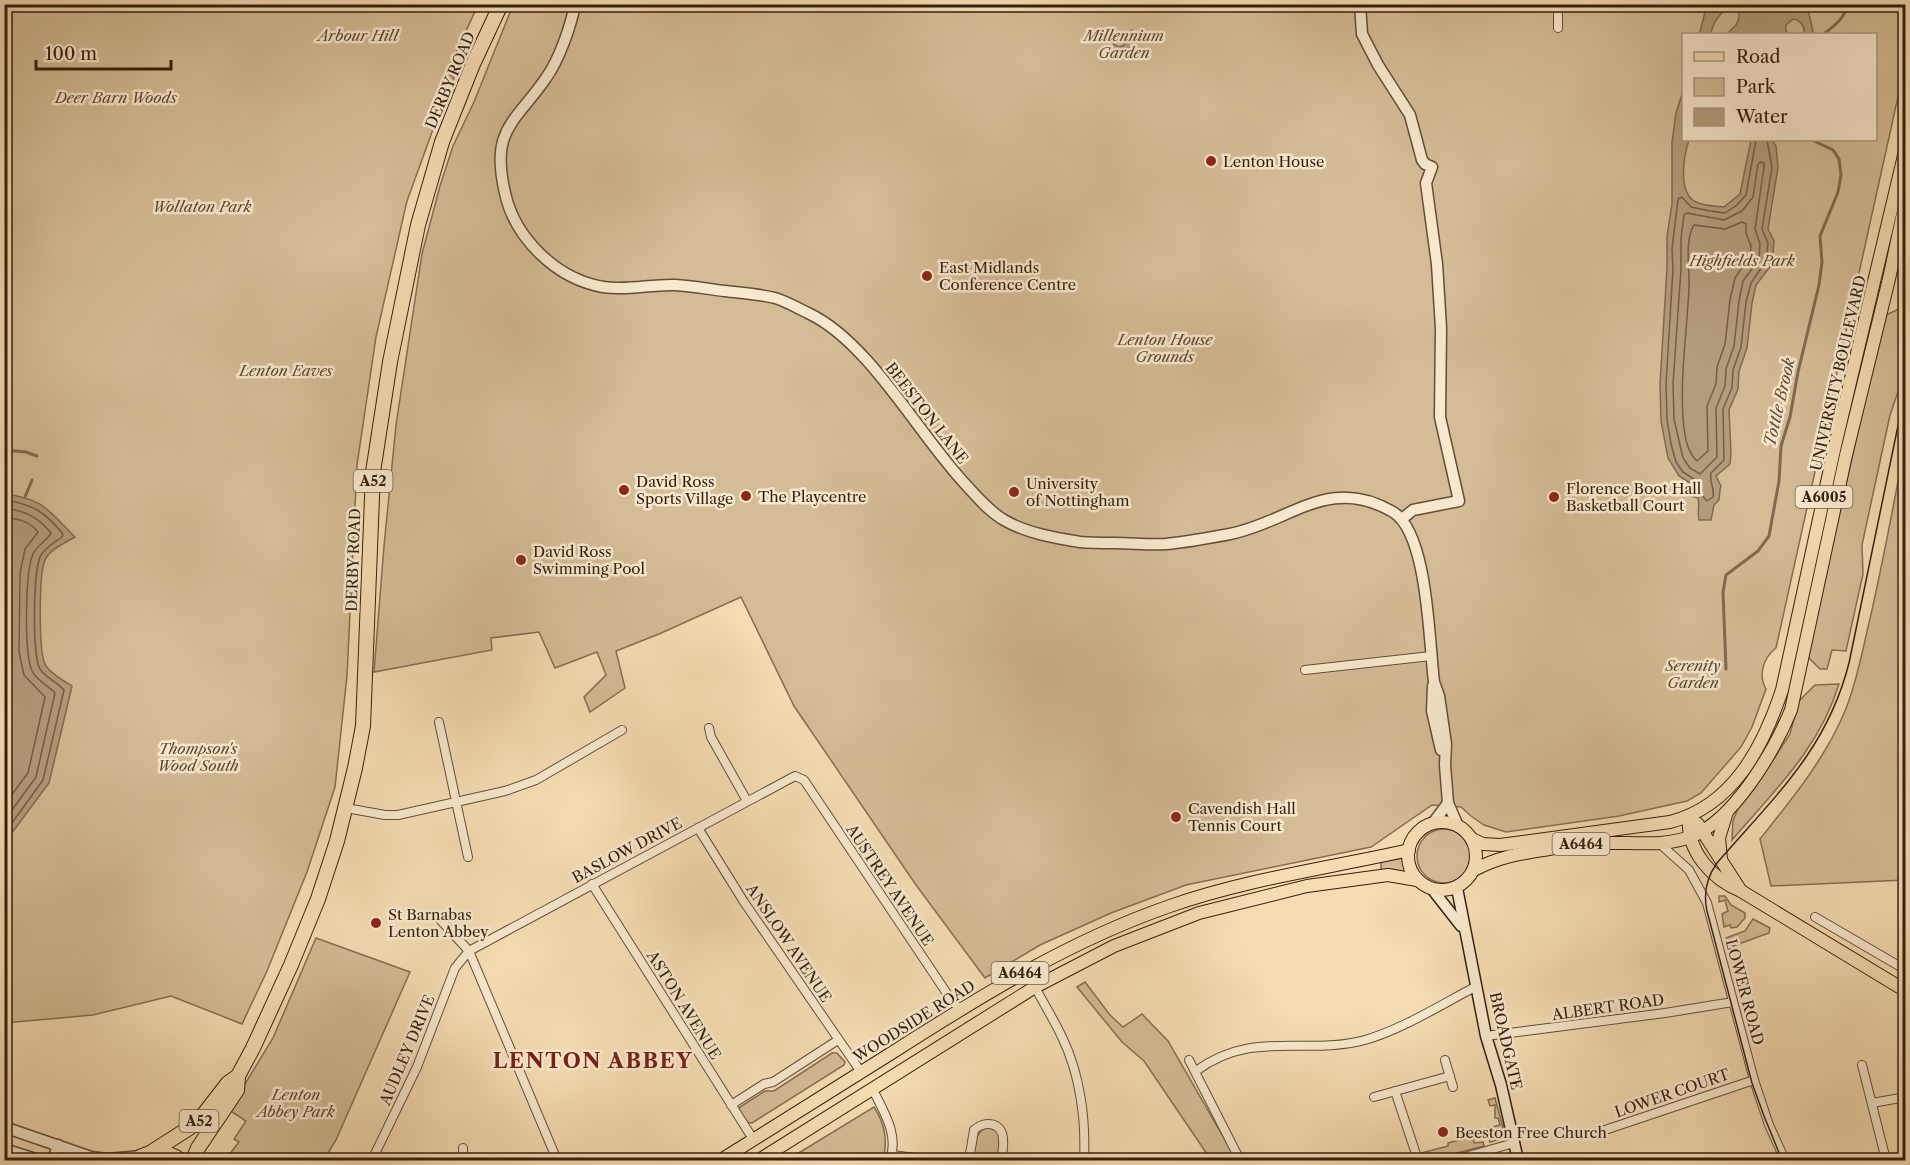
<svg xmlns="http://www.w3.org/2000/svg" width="1910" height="1165" font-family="'Libre Caslon Text',serif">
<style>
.green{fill:#d4bc96;stroke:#846e52;stroke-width:1.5;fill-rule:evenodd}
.water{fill:#b39c7b;stroke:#806a50;stroke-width:1.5}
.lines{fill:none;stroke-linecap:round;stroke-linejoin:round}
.shore{stroke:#745e45;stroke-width:1.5}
.stream{stroke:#806a50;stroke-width:3}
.minor-casing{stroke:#644e38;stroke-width:10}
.tertiary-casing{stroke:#644e38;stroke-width:13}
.secondary-casing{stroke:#341f0f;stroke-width:13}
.primary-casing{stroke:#341f0f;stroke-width:14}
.trunk-casing{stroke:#341f0f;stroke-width:16}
.minor{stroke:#f8e8cd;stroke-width:8}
.tertiary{stroke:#f8e8cd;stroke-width:10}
.secondary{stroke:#f8e8cd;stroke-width:10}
.primary{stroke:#f5dcb2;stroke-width:12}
.trunk{stroke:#f5dcb2;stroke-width:14}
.tram{stroke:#341f0f;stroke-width:1.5}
.poi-dot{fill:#8f2418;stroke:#f8e8cd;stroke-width:2}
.labels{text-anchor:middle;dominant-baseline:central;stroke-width:5;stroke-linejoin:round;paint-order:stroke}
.shield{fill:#f8e8cd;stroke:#6f5b48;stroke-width:1.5}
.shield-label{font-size:14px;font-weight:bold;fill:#341f0f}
.park-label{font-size:15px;font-style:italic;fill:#5c4631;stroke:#f8e8cd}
.street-label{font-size:15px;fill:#341f0f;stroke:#f8e8cd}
.poi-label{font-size:15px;fill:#341f0f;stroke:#f8e8cd;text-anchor:start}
.water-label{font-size:16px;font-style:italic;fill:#604b35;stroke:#f8e8cd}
.district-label{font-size:21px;font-weight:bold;letter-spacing:1.5px;fill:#7a1f14;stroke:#f8e8cd}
</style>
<rect width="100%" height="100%" fill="#f5dcb2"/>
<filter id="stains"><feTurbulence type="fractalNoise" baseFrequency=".00333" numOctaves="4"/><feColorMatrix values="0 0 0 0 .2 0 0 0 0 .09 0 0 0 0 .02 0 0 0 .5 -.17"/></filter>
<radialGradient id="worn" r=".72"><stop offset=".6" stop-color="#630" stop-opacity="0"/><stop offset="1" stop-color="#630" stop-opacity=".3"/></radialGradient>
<g class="green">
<path d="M5 5H478L447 72 454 78C453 82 448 97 444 99L407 201 376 337 357 465 347 676 335 787 307 872 267 971 242 1024 171 996 93 1015 5 1023Z"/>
<path d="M513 5H1905V65L1776 648C1763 658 1758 675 1766 689L1752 727 1741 747 1701 793 1687 801 1619 816 1506 832 1484 825 1471 816 1461 807 1432 805 1371 847 1186 885 1111 913 1040 945 985 978 916 885 794 706 741 597 659 634 616 651 625 688 590 712 584 697 606 675 597 652 555 668 539 632 491 638 492 650 374 672 384 546 396 425 422 254 440 186 453 146 474 102ZM1684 34H1876V140H1684Z"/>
<path d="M1905 233 1906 285H1905L1897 272Z"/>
<path d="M1905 306V361L1899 389 1890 415 1862 545 1863 574 1846 651 1832 650 1827 669H1820L1807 656 1884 316Z"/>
<path d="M1905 444V880L1771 886 1760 839C1792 799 1825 759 1845 711 1857 682 1862 652 1869 623 1883 563 1894 503 1905 444Z"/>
<path d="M1839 684C1819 749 1775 790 1732 840L1733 821 1741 801 1764 774 1790 734 1799 701 1815 685Z"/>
<circle cx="1444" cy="856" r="27"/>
<path d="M1403 858 1406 873 1381 870V862Z"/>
<path d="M1719 896H1725L1731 905 1745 913V918L1737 927 1731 928 1730 925 1724 927 1722 914 1728 911 1725 900 1719 902Z"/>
<path d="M1753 919 1770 928 1769 933 1728 948 1726 938 1745 931Z"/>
<path d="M316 938 410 972 336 1140 324 1160H225L239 1142 234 1139 246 1121 229 1110 273 1038Z"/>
<path d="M1085 982 1110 1015 1123 1027 1142 1014 1168 1041 1233 1154 1223 1160H1211L1144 1061 1122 1042 1077 987Z"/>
<path d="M832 1053H837L845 1062 844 1065 752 1123 746 1122 738 1109 740 1107 765 1091H774Z"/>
<path d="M1495 1098 1504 1131 1500 1139 1490 1142 1489 1137 1492 1136 1488 1128 1500 1125 1498 1118H1495V1105L1490 1106 1488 1100Z"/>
<path d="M874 1107C885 1124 888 1140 883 1160H787Z"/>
<path d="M986 1127 997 1131 1001 1139 998 1160H973C975 1148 973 1134 986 1127Z"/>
<path d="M1473 1136 1474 1143 1483 1142 1484 1146 1430 1160H1423L1421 1153 1448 1146V1143Z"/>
</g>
<g class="water">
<path d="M1707 4 1807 5 1813 31 1811 34H1804C1805 27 1801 20 1793 19L1786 25V31L1788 34H1727L1736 25 1739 18V12L1731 7C1721 10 1712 24 1711 34H1701L1700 32Z"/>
<path d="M1132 30 1134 40 1129 49 1120 53 1108 49 1114 44 1118 47 1123 46 1127 41V34Z"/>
<path d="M1683 91 1684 140H1689C1684 155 1677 193 1696 202 1704 206 1715 206 1724 207L1740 194 1751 140H1772L1776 146 1778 167 1768 229 1774 241 1772 264 1756 285 1752 303 1747 348 1739 371 1738 389 1729 410 1731 453 1730 464 1716 476 1721 486 1720 490 1719 500 1714 505 1711 520H1699C1697 512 1700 505 1698 498L1691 496 1690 483 1679 476 1668 458 1661 421 1660 384 1667 268V236L1672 204V142L1676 113Z"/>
<path d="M5 494C44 499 48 510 75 537 65 543 50 549 45 560 39 573 38 655 46 666 52 675 63 680 72 686L49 783 8 838 5 852Z"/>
</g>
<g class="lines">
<g class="shore">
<path d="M1756 140 1746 195 1737 205 1725 213 1710 211 1691 207 1682 197 1678 199 1672 249 1673 269 1666 384 1667 420 1671 444 1676 462 1683 472 1694 479 1698 491 1707 501 1713 497C1715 488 1709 483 1711 473L1724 460 1723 409 1732 388 1733 370 1741 347 1746 302 1751 283 1766 261 1768 243 1762 229 1772 167 1767 140"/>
<path d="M1761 162 1764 163V167L1755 229 1760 244 1759 259 1743 281 1739 301 1734 346 1726 369 1725 386 1716 408 1717 457 1700 474 1690 468 1683 458 1674 419 1673 384 1681 269V238L1684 215 1687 213 1724 220 1742 211 1753 197 1758 164Z"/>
<path d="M1742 222 1746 224V233L1751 246 1750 255 1735 278 1730 300 1725 344 1717 367 1716 384 1707 406 1708 451 1697 461C1686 451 1684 432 1683 418 1680 375 1687 331 1689 288 1690 270 1684 241 1694 225L1725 229Z"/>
<path d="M4 500C33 504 45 512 63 534L62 537C55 542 46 547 41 555 33 568 32 656 40 669 46 678 57 682 64 690L43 780 4 834"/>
<path d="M4 508C26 511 38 517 51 533 48 540 37 545 33 554 25 572 24 653 32 671 37 681 49 686 55 693L36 777 4 821"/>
<path d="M4 517C19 519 29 521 38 532L25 549 20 573 19 652 24 675 45 697 28 773 4 805"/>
</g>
<g class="stream">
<path d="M1824 34C1834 26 1845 18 1848 4"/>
<path d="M4 450 26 452 37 456"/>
<path d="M25 497 32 480"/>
<path d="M1726 669 1723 592 1726 575 1758 551 1769 536 1779 481 1781 446 1790 417 1798 372 1819 285 1822 262 1820 236 1838 192 1841 175 1839 159 1833 150 1812 140"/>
</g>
<defs>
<g id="minor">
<path d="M1558 15V28"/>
<path d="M1305 670 1431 656"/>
<path d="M439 722 468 857"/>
<path d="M709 728 711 737 747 801"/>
<path d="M346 808 385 815H398L505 791 536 780 622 730"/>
<path d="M698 828 744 902 861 1072"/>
<path d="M1659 843 1689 870 1707 903 1754 1080 1769 1125 1785 1160"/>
<path d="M592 884 753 1139"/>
<path d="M436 915 469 951 557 1160"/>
<path d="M1815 917 1906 970"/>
<path d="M1035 987C1044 1004 1054 1020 1062 1037 1080 1074 1086 1119 1084 1160"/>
<path d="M1486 1036 1665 1013 1733 1002"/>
<path d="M1189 1060 1240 1160"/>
<path d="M1445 1060 1453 1087"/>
<path d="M1862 1065 1886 1160"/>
<path d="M1196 1071C1252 1029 1305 1056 1365 1040 1403 1029 1442 1004 1477 986"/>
<path d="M873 1090C884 1112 899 1135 890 1160"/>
<path d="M1395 1091 1418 1160"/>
<path d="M1374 1097 1450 1076"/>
<path d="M1872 1103 1906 1097"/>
<path d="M731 1105 764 1084 773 1082 838 1040"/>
<path d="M1599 1132 1754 1080"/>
<path d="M892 1155 931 1160"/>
<path d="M372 1160 417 1067 455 968 469 951 795 776 804 780 952 1001 960 1009"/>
<path d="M463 1160V1148"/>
<path d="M969 1160 974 1130C985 1120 1003 1122 1003 1140 1004 1147 1002 1154 1001 1160"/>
<path d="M1454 1160 1514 1143"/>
</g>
<g id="tertiary">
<path d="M575 4C571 26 559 60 546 78 515 123 490 129 505 193 515 239 557 279 603 287 627 291 651 284 675 285 692 286 708 289 725 291 741 293 759 294 775 298 786 301 797 308 808 313 870 342 919 436 967 486 978 498 990 512 1004 520 1026 533 1055 538 1080 542 1091 543 1104 543 1115 543 1132 543 1149 545 1166 544 1187 542 1209 538 1230 534 1290 522 1329 474 1393 512 1428 533 1429 642 1434 682L1439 696 1446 744 1445 765 1448 803 1458 826"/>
<path d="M1360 4 1362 34 1378 65 1410 115 1422 160 1425 164 1432 167 1426 183 1437 264 1441 328 1440 417 1459 501 1413 510 1402 519"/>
<path d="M1433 686 1432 711 1441 750"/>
<path d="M1433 823 1448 803"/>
<path d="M4 1127 91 1157 107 1159 142 1156"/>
<path d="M4 1149 39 1160"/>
<path d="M53 1160 58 1145"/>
</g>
<g id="secondary">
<path d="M1457 888 1486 1036 1501 1085 1518 1160"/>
<path d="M1432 889 1461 926"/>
</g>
<g id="primary">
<path d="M1689 817C1686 851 1712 879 1741 891L1906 991"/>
<circle cx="1442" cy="856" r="34"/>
<path d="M1697 823 1741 891"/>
<path d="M1472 839 1483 844 1500 845 1670 822C1733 806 1763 747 1782 690L1834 450 1906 147"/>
<path d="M1721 859 1719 838 1727 812"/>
<path d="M1474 870C1500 856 1520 854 1549 849 1567 846 1585 843 1603 843 1632 842 1663 847 1690 837 1734 821 1774 751 1791 710L1846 455 1889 279 1906 199"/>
<path d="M721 1160C777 1125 833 1090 890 1054 979 997 1069 941 1170 906 1247 879 1329 868 1409 850"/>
<path d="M759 1160 1035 987 1114 946 1199 913 1307 886 1388 875 1417 880"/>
</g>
<g id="trunk">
<path d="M150 1153 197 1123 228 1083 238 1076 253 1048 291 965 318 899 337 841 355 768 363 726 373 472 390 362 418 225 442 142 473 64 501 4"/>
<path d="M135 1160C149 1150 167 1150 180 1160"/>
<path d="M193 1160 198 1148 237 1090 238 1076"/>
</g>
</defs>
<use href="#minor" class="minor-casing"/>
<use href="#tertiary" class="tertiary-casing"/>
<use href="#secondary" class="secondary-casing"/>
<use href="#primary" class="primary-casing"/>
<use href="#trunk" class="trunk-casing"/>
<use href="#minor" class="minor"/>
<use href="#tertiary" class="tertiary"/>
<use href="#secondary" class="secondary"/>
<use href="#primary" class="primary"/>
<use href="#trunk" class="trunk"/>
<path class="tram" d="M1782 1160 1764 1116 1752 1083 1707 911C1703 893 1707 877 1717 863 1774 797 1827 750 1849 663L1906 387"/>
</g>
<g class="poi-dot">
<circle cx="1211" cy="161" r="6"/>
<circle cx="927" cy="276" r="6"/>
<circle cx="624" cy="490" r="6"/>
<circle cx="1014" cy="492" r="6"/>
<circle cx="746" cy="496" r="6"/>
<circle cx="1554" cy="497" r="6"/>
<circle cx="521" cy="560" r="6"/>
<circle cx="1176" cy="817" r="6"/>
<circle cx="376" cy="923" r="6"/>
<circle cx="1443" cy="1132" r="6"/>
</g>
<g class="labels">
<g class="shield">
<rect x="353.5" y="470" width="39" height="22" rx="4.5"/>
<rect x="1795.5" y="486" width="57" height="22" rx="4.5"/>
<rect x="1552.5" y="833" width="57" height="22" rx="4.5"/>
<rect x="991.5" y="962" width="57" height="22" rx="4.5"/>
<rect x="179.5" y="1110" width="39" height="22" rx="4.5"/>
</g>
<g class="shield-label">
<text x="373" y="481">A52</text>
<text x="1824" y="497">A6005</text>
<text x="1581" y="844">A6464</text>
<text x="1020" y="973">A6464</text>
<text x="199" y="1121">A52</text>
</g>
<g class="park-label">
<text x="358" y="35">Arbour Hill</text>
<text x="1124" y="35">Millennium<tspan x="1124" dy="17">Garden</tspan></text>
<text x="116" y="97">Deer Barn Woods</text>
<text x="202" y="206">Wollaton Park</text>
<text x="1742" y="260">Highfields Park</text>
<text x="1165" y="339">Lenton House<tspan x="1165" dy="17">Grounds</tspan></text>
<text x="286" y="370">Lenton Eaves</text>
<text x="1693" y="665">Serenity<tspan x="1693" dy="17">Garden</tspan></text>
<text x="198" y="748">Thompson's<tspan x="198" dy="17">Wood South</tspan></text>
<text x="296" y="1094">Lenton<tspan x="296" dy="17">Abbey Park</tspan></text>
</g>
<g class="street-label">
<text transform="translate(450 80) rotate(-67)">DERBY ROAD</text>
<text transform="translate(1838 373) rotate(-77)">UNIVERSITY BOULEVARD</text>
<text transform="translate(927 413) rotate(52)">BEESTON LANE</text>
<text transform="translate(353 560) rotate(-88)">DERBY ROAD</text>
<text transform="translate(627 850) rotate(-28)">BASLOW DRIVE</text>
<text transform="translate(890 885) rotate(56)">AUSTREY AVENUE</text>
<text transform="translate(789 943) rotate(56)">ANSLOW AVENUE</text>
<text transform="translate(1745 992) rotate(75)">LOWER ROAD</text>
<text transform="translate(684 1005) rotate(58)">ASTON AVENUE</text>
<text transform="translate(1608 1007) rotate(-8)">ALBERT ROAD</text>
<text transform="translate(914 1021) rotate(-32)">WOODSIDE ROAD</text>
<text transform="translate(1506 1041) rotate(77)">BROADGATE</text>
<text transform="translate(407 1050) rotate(-67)">AUDLEY DRIVE</text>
<text transform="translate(1672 1093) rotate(-19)">LOWER COURT</text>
</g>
<g class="poi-label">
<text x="1223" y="161">Lenton House</text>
<text x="939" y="267">East Midlands<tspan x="939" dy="17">Conference Centre</tspan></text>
<text x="636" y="481">David Ross<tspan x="636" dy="17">Sports Village</tspan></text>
<text x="1026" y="483">University<tspan x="1026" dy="17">of Nottingham</tspan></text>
<text x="1566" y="488">Florence Boot Hall<tspan x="1566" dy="17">Basketball Court</tspan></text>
<text x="758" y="496">The Playcentre</text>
<text x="533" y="551">David Ross<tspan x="533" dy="17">Swimming Pool</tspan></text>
<text x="1188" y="808">Cavendish Hall<tspan x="1188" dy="17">Tennis Court</tspan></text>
<text x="388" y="914">St Barnabas<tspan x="388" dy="17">Lenton Abbey</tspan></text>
<text x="1455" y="1132">Beeston Free Church</text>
</g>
<g class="water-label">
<text transform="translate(1779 402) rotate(-77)">Tottle Brook</text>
</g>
<g class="district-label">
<text x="593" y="1060">LENTON ABBEY</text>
</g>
</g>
<rect width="1910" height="1165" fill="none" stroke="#f5dcb2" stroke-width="24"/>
<rect x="6" y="6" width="1898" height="1153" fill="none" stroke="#341f0f" stroke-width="3"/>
<rect x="12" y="12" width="1886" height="1141" fill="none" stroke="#341f0f" stroke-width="1.5"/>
<rect x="1682" y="33" width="195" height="108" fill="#f8e8cd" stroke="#aa9881" stroke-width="1.5"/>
<rect x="1694" y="52" width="30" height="9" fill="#f5dcb2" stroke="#aa9881" stroke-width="1.5"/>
<text x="1736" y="63" font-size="18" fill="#341f0f">Road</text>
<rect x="1694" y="78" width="30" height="18" fill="#d4bc96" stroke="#aa9881" stroke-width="1.5"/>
<text x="1736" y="93" font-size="18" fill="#341f0f">Park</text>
<rect x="1694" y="108" width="30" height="18" fill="#b39c7b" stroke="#aa9881" stroke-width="1.5"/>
<text x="1736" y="123" font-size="18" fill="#341f0f">Water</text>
<path d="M36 60v9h135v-9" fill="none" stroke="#341f0f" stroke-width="3"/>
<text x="45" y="60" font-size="18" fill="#341f0f" stroke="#f8e8cd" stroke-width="4.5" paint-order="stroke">100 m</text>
<rect width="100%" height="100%" filter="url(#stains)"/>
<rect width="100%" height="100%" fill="url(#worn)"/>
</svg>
